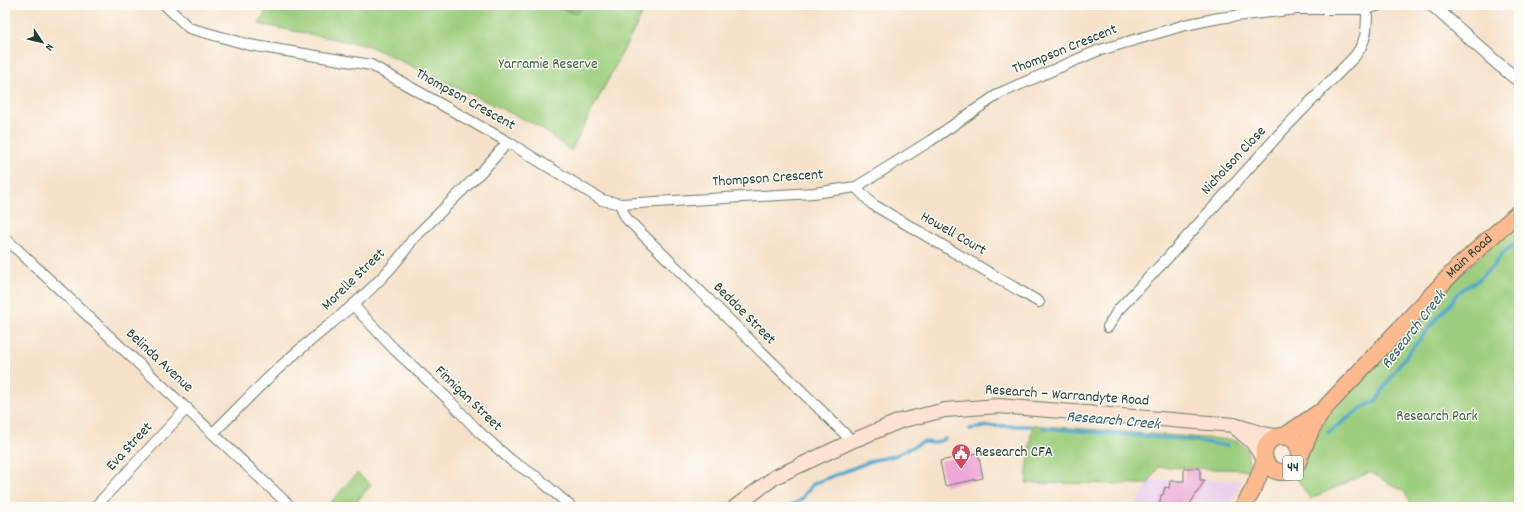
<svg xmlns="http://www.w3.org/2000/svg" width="1524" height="512" font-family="Dekko,sans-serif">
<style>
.built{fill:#ebd1eb}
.green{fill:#9dce7d;stroke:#5e8658}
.forest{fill:#7eb16c;stroke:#4e7750}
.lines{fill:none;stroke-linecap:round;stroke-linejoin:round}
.stream{stroke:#52a7ce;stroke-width:3.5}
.building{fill:#eda8d6}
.minor-casing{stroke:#6a7768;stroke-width:12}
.tertiary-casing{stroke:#6a7768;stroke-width:14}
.secondary-casing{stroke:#6a7768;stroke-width:16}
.primary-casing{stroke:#6a7768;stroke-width:18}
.minor{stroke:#fff;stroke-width:10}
.tertiary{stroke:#fff;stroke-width:12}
.secondary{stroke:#fee3d2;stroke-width:14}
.primary{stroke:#fcba8e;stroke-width:16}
.labels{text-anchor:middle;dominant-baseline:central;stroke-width:3;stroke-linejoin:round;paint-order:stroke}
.shield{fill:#fdfcf7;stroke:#62766e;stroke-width:1}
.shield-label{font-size:14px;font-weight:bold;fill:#1f3d34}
.street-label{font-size:15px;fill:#1f3d34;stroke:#fdfcf7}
.park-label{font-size:15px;fill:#3e6146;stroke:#fdfcf7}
.poi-label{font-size:15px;fill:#1f3d34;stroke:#fdfcf7;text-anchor:start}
.water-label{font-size:16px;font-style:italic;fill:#31626a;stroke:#fdfcf7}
</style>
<rect width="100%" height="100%" fill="#fdfcf7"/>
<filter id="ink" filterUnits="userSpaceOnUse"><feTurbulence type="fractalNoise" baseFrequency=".025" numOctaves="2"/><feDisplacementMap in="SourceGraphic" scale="8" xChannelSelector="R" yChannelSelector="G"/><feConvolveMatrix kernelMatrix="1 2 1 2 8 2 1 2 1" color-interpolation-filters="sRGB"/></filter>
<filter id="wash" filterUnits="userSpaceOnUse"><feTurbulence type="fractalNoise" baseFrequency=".012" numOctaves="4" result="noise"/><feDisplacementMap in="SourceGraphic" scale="16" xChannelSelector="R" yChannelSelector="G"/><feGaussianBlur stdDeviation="0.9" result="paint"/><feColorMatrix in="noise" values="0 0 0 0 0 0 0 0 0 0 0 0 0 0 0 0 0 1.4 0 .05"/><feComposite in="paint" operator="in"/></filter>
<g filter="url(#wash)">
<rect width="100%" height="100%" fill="#f6e2ca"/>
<path class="built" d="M1151 480H1242L1230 507H1134Z"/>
<g class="green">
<path d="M269 5H647L571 151 538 126 369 46 259 24Z"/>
<path d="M1519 222V507H1412L1406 493 1370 472 1310 499 1295 475 1301 470 1304 465 1306 457 1327 417 1451 284 1488 249Z"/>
<path d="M1032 425 1232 440 1238 442 1247 449 1250 470 1158 467 1148 484 1026 483Z"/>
<path d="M357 473 371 485 352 507H337L331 502Z"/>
</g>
<path class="forest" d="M553 5H586L574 14Z"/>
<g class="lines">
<g class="stream">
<path d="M1043 428 1190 440 1228 446"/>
<path d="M970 429 989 426H1029"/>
<path d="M1328 433 1360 409 1377 400 1385 386 1398 366 1438 317 1452 302 1458 293 1464 288 1477 281 1492 267 1503 253 1519 241"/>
<path d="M788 507 801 500 811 486 815 483 874 460 894 456 923 442 935 443 945 439"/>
</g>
</g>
<g id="blocks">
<g class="building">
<path d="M978 453 983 478 945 486 940 461Z"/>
<path d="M1184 468H1200V480H1205L1188 507H1159L1161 495H1163L1165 487 1169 488 1170 481H1184Z"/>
</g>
</g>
</g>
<g filter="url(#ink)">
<use href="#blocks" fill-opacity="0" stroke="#6a7768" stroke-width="1"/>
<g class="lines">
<defs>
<g id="minor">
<path d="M165 5 189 28 250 45 371 65 508 142 602 200 621 204 814 193 856 187 930 141 1000 93 1097 51 1185 25 1219 18 1297 9H1367L1380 5"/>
<path d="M856 187 872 204 1039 302"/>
<path d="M621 204 623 212 627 219 852 441"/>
<path d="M5 238 291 507"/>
<path d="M353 305 394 349 447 398 479 432 512 461 538 478 569 505"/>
<path d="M1108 327 1118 310 1174 251 1283 130 1355 56C1367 40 1367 29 1367 9"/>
<path d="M213 433C238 409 262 382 289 359 332 321 381 288 413 239L485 168 508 142"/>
<path d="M95 507 187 408"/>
</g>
<path id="tertiary" d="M1432 5 1497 63 1519 81"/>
<g id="secondary">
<path d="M1236 428 1252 442 1264 459"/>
<path d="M735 507 775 477 852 441 900 421 945 410 998 406 1234 425 1263 434 1280 437"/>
</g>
<g id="primary">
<circle cx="1282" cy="454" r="18"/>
<path d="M1283 437 1318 413"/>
<path id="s1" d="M1299 459 1312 428 1324 409 1457 268 1519 212"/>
<path d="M1243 507 1254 488 1265 460"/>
</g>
</defs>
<use href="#minor" class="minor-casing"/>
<use href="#tertiary" class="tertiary-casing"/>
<use href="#secondary" class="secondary-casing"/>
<use href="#primary" class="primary-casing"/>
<use href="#minor" class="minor"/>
<use href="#tertiary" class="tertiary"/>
<use href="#secondary" class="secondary"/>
<use href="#primary" class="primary"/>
</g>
</g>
<defs>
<symbol id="civic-pin" viewBox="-11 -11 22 30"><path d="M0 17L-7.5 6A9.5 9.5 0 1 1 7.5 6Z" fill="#d1495b" stroke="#fdfcf7"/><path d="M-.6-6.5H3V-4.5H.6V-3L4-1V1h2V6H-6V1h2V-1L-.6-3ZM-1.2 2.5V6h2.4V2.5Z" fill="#fff"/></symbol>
</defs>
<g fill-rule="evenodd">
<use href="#civic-pin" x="950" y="442" width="22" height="30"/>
</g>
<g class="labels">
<rect class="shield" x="1283" y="456" width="20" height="24" rx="3"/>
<g class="shield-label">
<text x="1293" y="468">44</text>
</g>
<g class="street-label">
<text transform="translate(1065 50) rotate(-22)">Thompson Crescent</text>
<text transform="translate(465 100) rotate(29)">Thompson Crescent</text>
<text transform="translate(1234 161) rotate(-47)">Nicholson Close</text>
<text transform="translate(768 179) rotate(-4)">Thompson Crescent</text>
<text transform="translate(953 234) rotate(30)">Howell Court</text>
<text stroke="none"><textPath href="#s1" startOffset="267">Main Road</textPath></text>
<text transform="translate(354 280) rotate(-44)">Morelle Street</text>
<text transform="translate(744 314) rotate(45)">Beddoe Street</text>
<text transform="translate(159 361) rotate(43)">Belinda Avenue</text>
<text transform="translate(1067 396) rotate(4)">Research – Warrandyte Road</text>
<text transform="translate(468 399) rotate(44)">Finnigan Street</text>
<text transform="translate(130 447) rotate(-47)">Eva Street</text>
</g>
<g class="park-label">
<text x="548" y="65">Yarramie Reserve</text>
<text x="1437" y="417">Research Park</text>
</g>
<g class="poi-label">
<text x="975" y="453">Research CFA</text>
</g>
<g class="water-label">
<text transform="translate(1414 330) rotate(-52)">Research Creek</text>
<text transform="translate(1113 421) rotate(5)">Research Creek</text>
</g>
</g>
<rect width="1524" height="512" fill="none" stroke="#fdfcf7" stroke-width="20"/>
<g transform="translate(42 42) rotate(125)" stroke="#fdfcf7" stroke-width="3" paint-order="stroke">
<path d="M0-3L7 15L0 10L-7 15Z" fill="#1f3d34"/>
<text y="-6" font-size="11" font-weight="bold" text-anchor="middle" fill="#1f3d34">N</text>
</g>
</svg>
